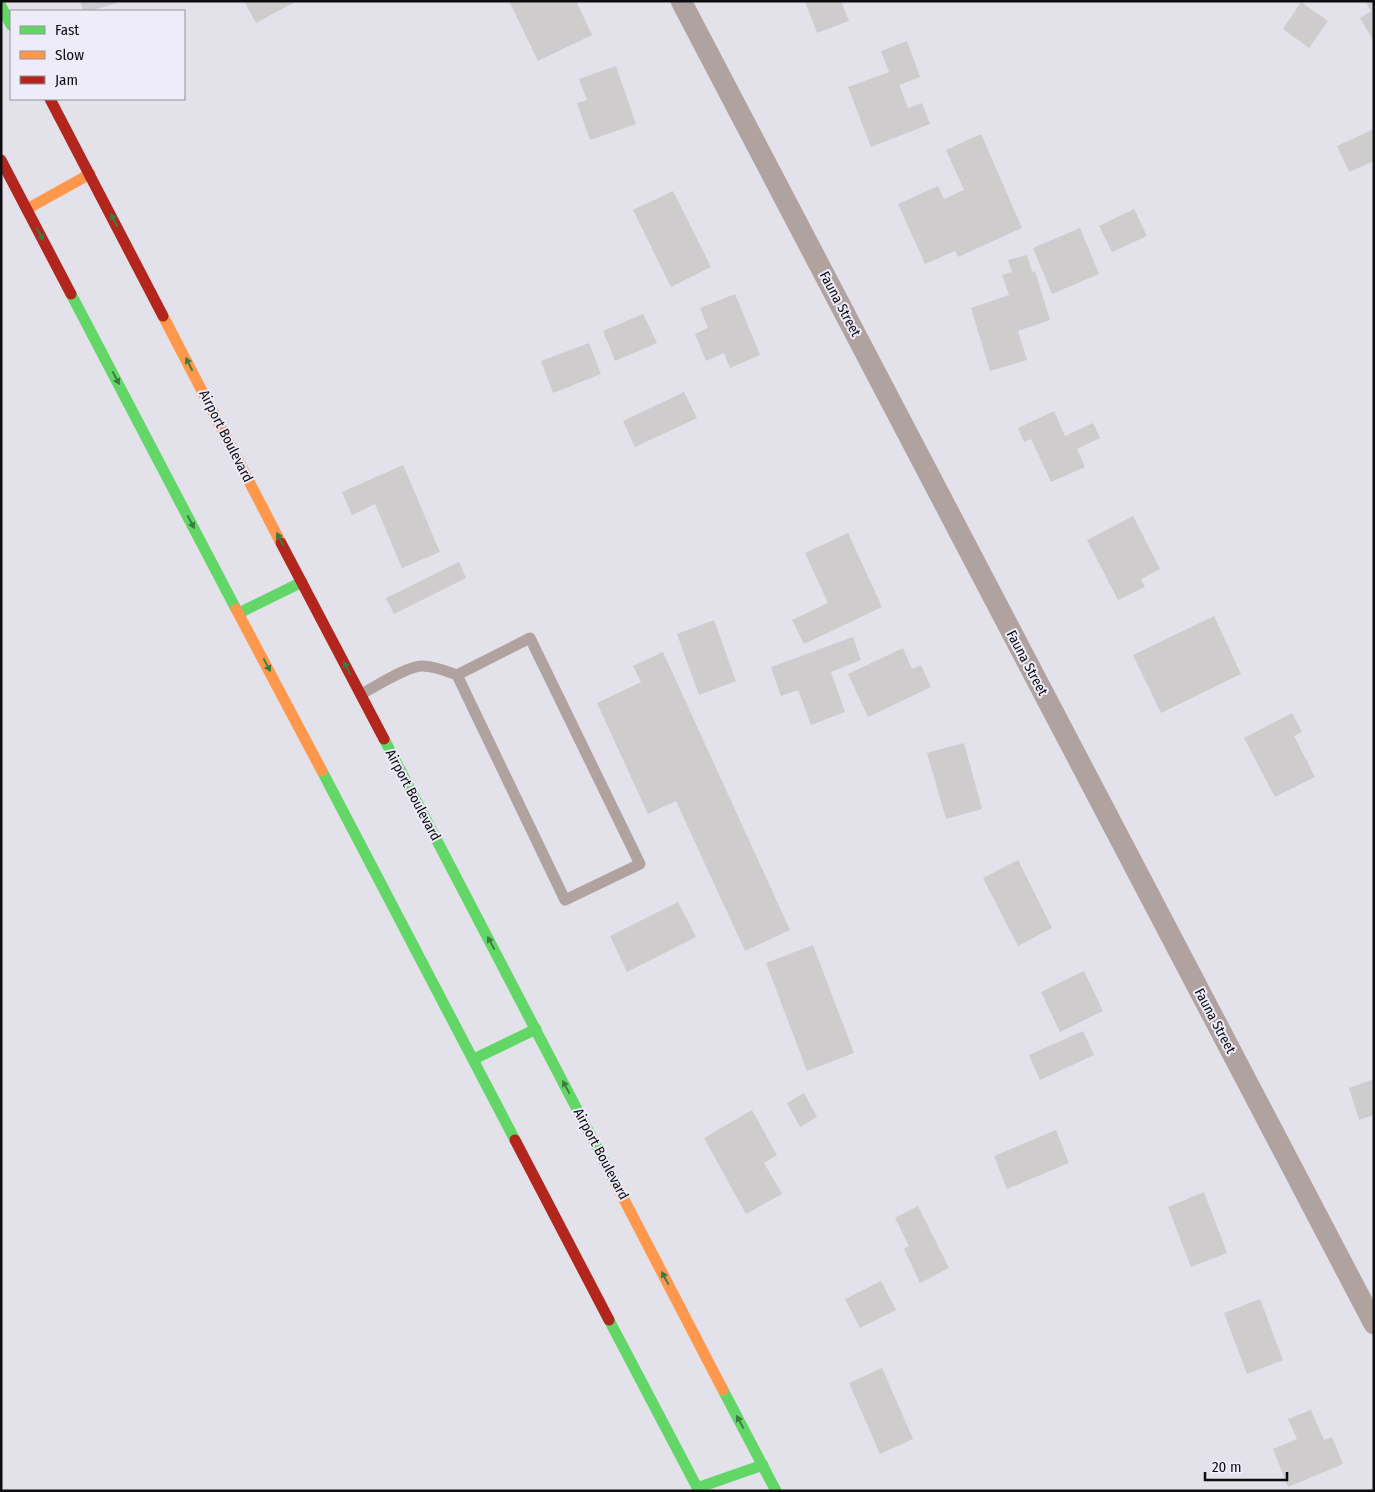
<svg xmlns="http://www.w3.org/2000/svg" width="1375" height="1492" font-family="'Fira Sans Condensed',sans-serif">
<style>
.building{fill:#cecccd}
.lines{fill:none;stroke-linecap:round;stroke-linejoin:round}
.lane{stroke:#b0a29f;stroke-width:11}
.street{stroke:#b0a29f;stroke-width:21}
.fast{stroke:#63d668;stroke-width:11}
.slow{stroke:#ff974d;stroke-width:11}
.jam{stroke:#b3261e;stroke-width:11}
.oneway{fill:#3c7b41}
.labels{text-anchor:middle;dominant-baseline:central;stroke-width:4;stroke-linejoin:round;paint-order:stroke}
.street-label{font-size:14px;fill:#0d0c11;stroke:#efecfa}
</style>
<rect width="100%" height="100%" fill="#e3e2ea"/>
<g class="building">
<path d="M80 1H117V3L90 11H83Z"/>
<path d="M244 1H297L256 23Z"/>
<path d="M509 1H576L592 35 538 61Z"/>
<path d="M805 1H841L849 21 817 33Z"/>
<path d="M1365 1H1374V42L1360 18 1371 11Z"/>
<path d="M1301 2 1328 21 1309 48 1283 29Z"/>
<path d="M907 41 920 77 899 85 908 108 922 103 930 124 871 147 848 87 889 72 881 51Z"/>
<path d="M616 66 636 124 590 140 577 103 587 100 579 79Z"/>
<path d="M1374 129V161L1349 172 1337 146Z"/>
<path d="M981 134 1022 228 958 257 955 251 925 264 898 204 938 186 944 199 964 190 946 150Z"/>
<path d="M673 191 711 267 671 287 633 210Z"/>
<path d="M1134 209 1147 236 1112 252 1099 226Z"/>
<path d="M1080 228 1099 274 1052 294 1033 248Z"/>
<path d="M1027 255 1032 272 1035 271 1050 320 1018 331 1027 360 990 371 971 308 1009 295 1002 275 1012 272 1008 260Z"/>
<path d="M735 294 760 355 730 368 724 353 706 361 695 334 708 328 700 308Z"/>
<path d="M643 314 657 343 615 361 603 331Z"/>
<path d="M589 343 601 374 553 393 541 361Z"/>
<path d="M684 392 697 418 635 447 623 421Z"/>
<path d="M1054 411 1065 436 1093 423 1100 438 1077 449 1085 467 1051 482 1031 439 1024 442 1018 428Z"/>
<path d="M403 465 440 552 402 568 375 504 352 515 342 492Z"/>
<path d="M1133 516 1160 569 1141 579 1145 587 1118 600 1087 540Z"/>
<path d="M848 533 882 607 804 644 792 620 828 603 805 553Z"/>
<path d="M459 562 466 578 394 614 386 598Z"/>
<path d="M1214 616 1241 674 1161 713 1133 655Z"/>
<path d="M714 620 736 681 699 695 677 634Z"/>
<path d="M853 637 861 660 831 672 845 712 811 725 798 690 781 696 771 667Z"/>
<path d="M903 648 912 669 921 665 931 687 868 717 848 674Z"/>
<path d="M663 652 790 930 745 951 676 801 648 814 597 703 641 682 633 666Z"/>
<path d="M1292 713 1302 732 1294 736 1315 777 1275 797 1244 738Z"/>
<path d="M964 743 982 809 946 819 927 753Z"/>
<path d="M1018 860 1052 928 1018 946 983 878Z"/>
<path d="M678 902 696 937 627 972 610 936Z"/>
<path d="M813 945 854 1053 807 1071 766 963Z"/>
<path d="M1084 971 1103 1011 1060 1032 1041 992Z"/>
<path d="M1083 1031 1094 1055 1040 1080 1029 1055Z"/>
<path d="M1374 1079V1115L1359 1120 1349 1088Z"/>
<path d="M804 1093 817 1117 800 1127 787 1103Z"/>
<path d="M752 1110 777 1155 764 1163 782 1194 746 1214 704 1138Z"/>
<path d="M1056 1130 1069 1163 1007 1189 994 1156Z"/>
<path d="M1204 1192 1227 1253 1191 1267 1168 1207Z"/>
<path d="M918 1206 949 1268 920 1283 904 1249 909 1246 895 1218Z"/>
<path d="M881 1281 896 1310 860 1328 845 1299Z"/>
<path d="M1260 1299 1283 1360 1247 1374 1224 1313Z"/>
<path d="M882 1368 913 1439 880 1454 849 1383Z"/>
<path d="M1311 1410 1324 1440 1332 1437 1343 1464 1288 1487 1273 1449 1297 1439 1288 1419Z"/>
</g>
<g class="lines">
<path class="lane" d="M361 694C375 687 407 666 422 666 434 666 446 671 457 675L565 900 640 864 530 638 457 675"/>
<path class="street" d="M681 1 1374 1324"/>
<g class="fast">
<path d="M1 6 11 25"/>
<path d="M71 294 236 609"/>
<path d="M239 613 302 582"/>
<path d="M384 739 616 1184"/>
<path d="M322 771 515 1140"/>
<path d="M474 1059 536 1029"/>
<path d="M609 1320 699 1491"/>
<path d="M723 1390 776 1491"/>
<path d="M697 1488 763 1465"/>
</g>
<g class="slow">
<path d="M27 209 90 174"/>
<path d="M163 316 281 543"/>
<path d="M236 609 322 771"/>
<path d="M616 1184 723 1390"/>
</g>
<g class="jam">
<path d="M50 99 163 316"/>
<path d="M1 160 71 294"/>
<path d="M281 543 384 739"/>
<path d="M515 1140 609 1320"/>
</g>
</g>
<defs><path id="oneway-solid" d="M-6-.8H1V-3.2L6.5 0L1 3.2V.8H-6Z" transform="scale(1.25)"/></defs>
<g class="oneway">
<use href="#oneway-solid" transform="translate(114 220) rotate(-117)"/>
<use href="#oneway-solid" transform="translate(40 234) rotate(62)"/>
<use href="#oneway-solid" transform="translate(189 364) rotate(-117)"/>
<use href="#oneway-solid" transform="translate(116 378) rotate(62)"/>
<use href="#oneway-solid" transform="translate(191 522) rotate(62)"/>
<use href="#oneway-solid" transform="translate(280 539) rotate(-117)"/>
<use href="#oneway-solid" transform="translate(267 665) rotate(62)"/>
<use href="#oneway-solid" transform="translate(347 668) rotate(-118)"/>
<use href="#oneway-solid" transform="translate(491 943) rotate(-118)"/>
<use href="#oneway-solid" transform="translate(566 1087) rotate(-118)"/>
<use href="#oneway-solid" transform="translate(665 1278) rotate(-118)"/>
<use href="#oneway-solid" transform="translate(740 1422) rotate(-118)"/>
</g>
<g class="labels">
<g class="street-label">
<text transform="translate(840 304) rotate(62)">Fauna Street</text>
<text transform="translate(226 436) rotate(63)">Airport Boulevard</text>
<text transform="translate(1027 663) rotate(62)">Fauna Street</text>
<text transform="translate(413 795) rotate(62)">Airport Boulevard</text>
<text transform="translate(1215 1021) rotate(62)">Fauna Street</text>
<text transform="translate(601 1154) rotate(62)">Airport Boulevard</text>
</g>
</g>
<rect width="1375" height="1492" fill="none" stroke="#0d0c11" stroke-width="5"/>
<rect x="10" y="10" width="175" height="90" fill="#efecfa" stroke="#95929d"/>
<rect x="20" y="26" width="25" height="8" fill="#63d668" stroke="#95929d"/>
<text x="55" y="35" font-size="15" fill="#0d0c11">Fast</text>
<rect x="20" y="51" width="25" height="8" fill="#ff974d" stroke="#95929d"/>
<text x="55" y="60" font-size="15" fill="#0d0c11">Slow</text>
<rect x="20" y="76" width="25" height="8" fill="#b3261e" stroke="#95929d"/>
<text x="55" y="85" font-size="15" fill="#0d0c11">Jam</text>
<path d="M1205 1472v8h82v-8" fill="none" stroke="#0d0c11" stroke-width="2.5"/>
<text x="1212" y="1472" font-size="15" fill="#0d0c11" stroke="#efecfa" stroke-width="4" paint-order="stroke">20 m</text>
</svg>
